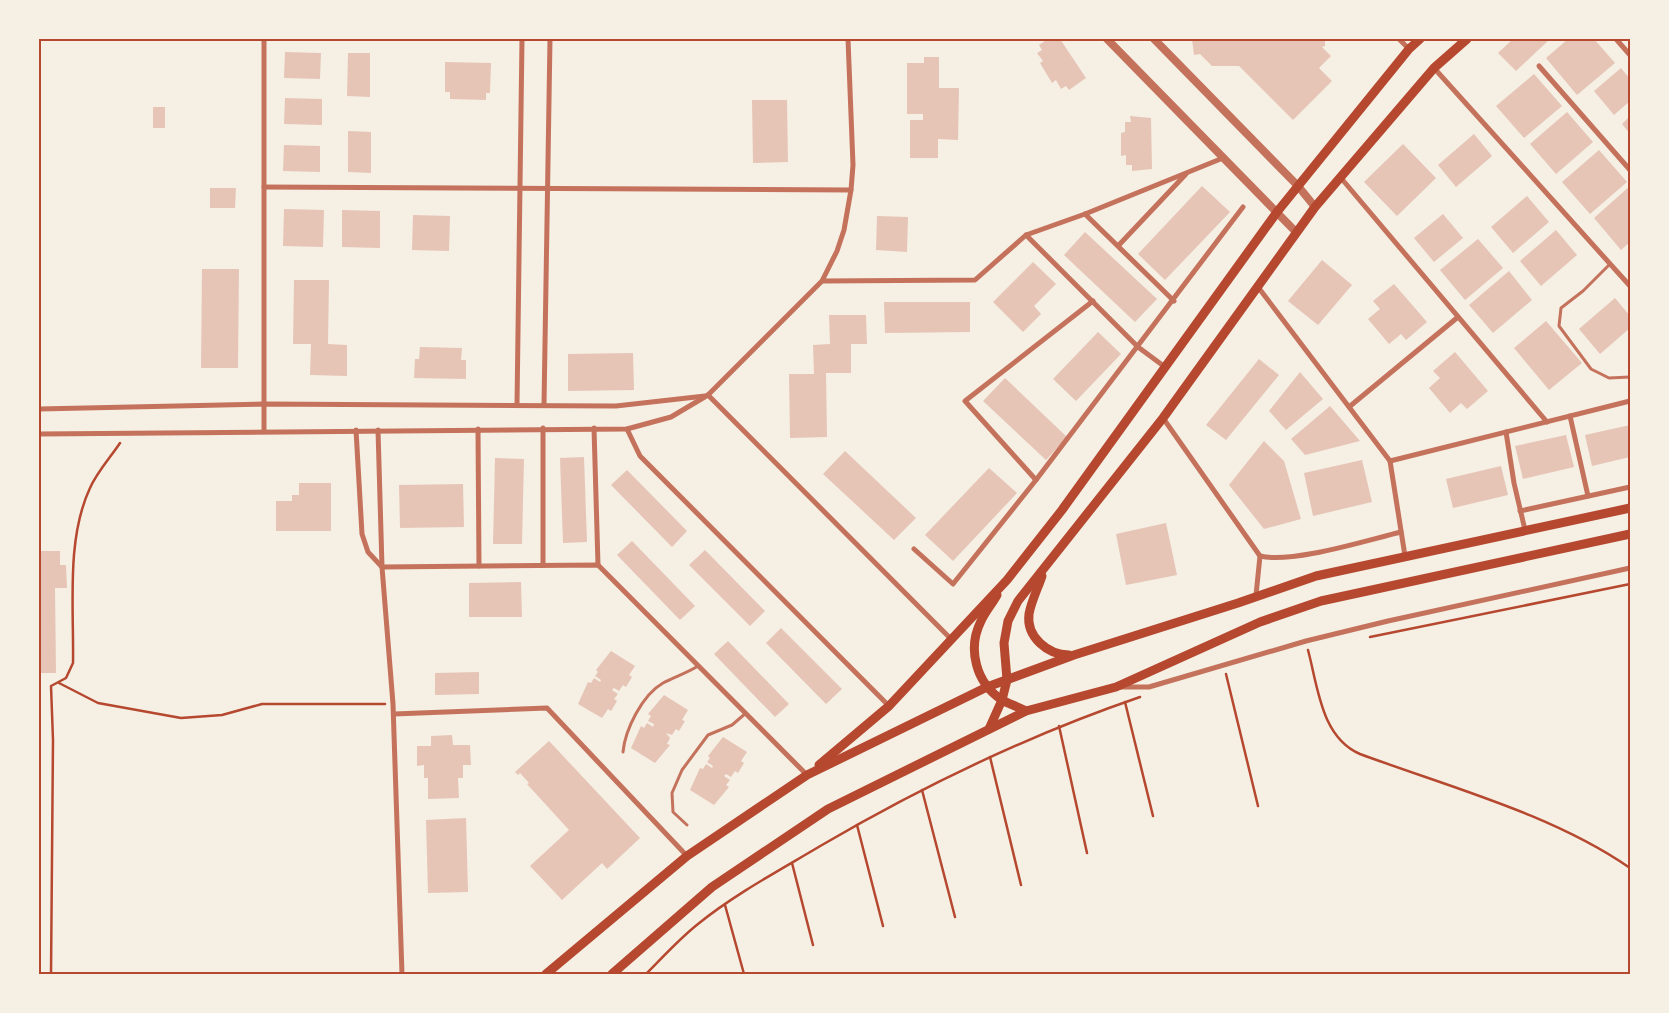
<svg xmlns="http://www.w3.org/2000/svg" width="1669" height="1013" font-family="Signika,sans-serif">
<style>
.building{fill:#e6c5b7}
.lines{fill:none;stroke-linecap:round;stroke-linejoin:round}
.path{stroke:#b5482f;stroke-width:2.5}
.service{stroke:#c5725c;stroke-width:3}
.minor{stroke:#c5725c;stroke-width:5}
.tertiary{stroke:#c5725c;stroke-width:8}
.primary{stroke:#b5482f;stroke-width:9}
.neatline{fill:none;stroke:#b5482f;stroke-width:2}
</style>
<rect width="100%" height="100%" fill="#f6efe4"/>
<g class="building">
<path d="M1048 39H1060L1086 78 1069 90 1066 86 1061 89 1056 80 1052 83 1040 63 1043 61 1037 53 1042 50 1039 45Z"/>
<path d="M1192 39H1325V46L1322 47 1331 56 1319 68 1332 81 1293 120 1239 66H1212L1200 54 1194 55Z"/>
<path d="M1513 39H1550L1516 71 1498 53Z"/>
<path d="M1568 39H1594L1615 63 1577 95 1546 58Z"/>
<path d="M285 52 321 53 320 79 284 78Z"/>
<path d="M348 53H370V97L347 96Z"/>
<path d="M924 57H939V88H959L958 140 938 139V158H910V120H923V114H907V63H924Z"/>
<path d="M445 62 491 63 490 93H486V100L450 99V92H445Z"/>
<path d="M1621 68 1630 79V101L1614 115 1594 91Z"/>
<path d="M1534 74 1562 106 1524 138 1496 106Z"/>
<path d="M285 98 322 99V125L284 124Z"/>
<path d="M752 100H787L788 162 753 163Z"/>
<rect x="153" y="107" width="12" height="21"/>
<path d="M1567 112 1593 142 1556 174 1530 144Z"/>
<path d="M1130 116 1151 118 1152 169 1132 171V165H1126V155L1121 156V133L1125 132V122H1131Z"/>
<path d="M1630 116V134L1622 124Z"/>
<path d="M348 131 371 132V173L348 172Z"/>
<path d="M1474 134 1492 156 1456 187 1438 165Z"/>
<path d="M1403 144 1436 178 1397 216 1364 182Z"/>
<path d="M284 145 320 146V172L283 171Z"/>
<path d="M1599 150 1627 182 1590 214 1562 182Z"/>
<path d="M1202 186 1230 212 1165 280 1138 254Z"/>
<path d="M1630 186V242L1621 250 1594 218Z"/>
<path d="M210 188H236L235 208H210Z"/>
<path d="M1527 196 1549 222 1513 253 1491 227Z"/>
<path d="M284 209 324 210 323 247 283 246Z"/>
<path d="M342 210 380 211V248L342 247Z"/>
<path d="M1443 214 1463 238 1434 262 1414 238Z"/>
<path d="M413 215 450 216 449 251 412 250Z"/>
<path d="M877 216 908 217 907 252 876 250Z"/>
<path d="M1556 230 1577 255 1541 286 1520 261Z"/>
<path d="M1085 232 1157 299 1135 322 1064 255Z"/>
<path d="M1478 239 1503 268 1465 300 1440 270Z"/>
<path d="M1322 260 1352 285 1318 325 1288 301Z"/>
<path d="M1033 262 1056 284 1034 306 1041 314 1023 332 993 302Z"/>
<path d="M202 269H239L238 368H201Z"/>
<path d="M1509 271 1532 300 1493 333 1469 305Z"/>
<path d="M294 280H329L328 344 347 345V376L310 375 311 344H293Z"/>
<path d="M1394 284 1427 322 1406 340 1401 334 1389 344 1368 319 1380 309 1373 301Z"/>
<path d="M1615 298 1630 316V328L1600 354 1579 329Z"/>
<path d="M884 302H970V332L885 333Z"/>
<path d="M829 315H866L867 344H851V373H826L827 437 790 438 789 374H814L813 345 830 344Z"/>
<path d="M1546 321 1582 363 1549 390 1514 348Z"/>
<path d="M1098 332 1121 354 1076 401 1053 379Z"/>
<path d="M420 347 462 348 461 360H466V379L414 378 415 359H419Z"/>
<path d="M1455 352 1488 391 1467 409 1461 403 1450 413 1429 388 1440 378 1433 371Z"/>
<path d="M633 353 634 390 568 391V354Z"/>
<path d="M1259 359 1279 375 1226 440 1206 425Z"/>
<path d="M1300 372 1323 399 1286 430 1269 411Z"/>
<path d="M1005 378 1067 437 1046 460 983 401Z"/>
<path d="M1330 406 1360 441 1305 455 1291 439Z"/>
<path d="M1630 425V457L1592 466 1585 435Z"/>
<path d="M1566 435 1574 467 1523 479 1515 446Z"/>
<path d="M1264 441 1284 461 1301 519 1264 529 1229 485Z"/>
<path d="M845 451 916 518 894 540 823 474Z"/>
<path d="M584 457 587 542 563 543 560 458Z"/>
<path d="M495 458 524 459 522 544H493Z"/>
<path d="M1362 460 1372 502 1313 516 1304 473Z"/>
<path d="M1501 466 1508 495 1453 508 1446 479Z"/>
<path d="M989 468 1017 493 953 561 925 535Z"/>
<path d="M627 470 687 531 672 547 611 485Z"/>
<path d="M299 483H331V531H276V501H292V495H299Z"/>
<path d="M463 484 464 527 400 528 399 485Z"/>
<path d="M1166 523 1177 575 1126 585 1116 534Z"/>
<path d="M632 541 695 606 680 620 617 555Z"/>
<path d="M705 550 765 611 750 626 689 565Z"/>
<path d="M39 551H60V565H66L67 588H55L56 673H39Z"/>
<path d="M521 582 522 617H469V583Z"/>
<path d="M781 628 842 689 826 704 766 643Z"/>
<path d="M728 641 789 704 775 717 714 654Z"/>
<path d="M611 651 635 666 629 675 632 677 626 687 623 685 619 691 614 688 612 690 618 694 614 699 617 701 611 711 608 709 602 718 578 704 588 682 591 683 594 678 600 682 601 680 595 676 598 672 596 670Z"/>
<path d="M479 672V694L435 695V673Z"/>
<path d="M664 695 688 710 682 720 685 721 679 731 676 729 672 735 666 733 670 738 667 744 670 745 655 763 631 748 641 726 644 728 647 723 653 727 654 724 648 721 651 716 648 714Z"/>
<path d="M452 735 453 745H470L471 765H463V778H458L459 798 428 799V778H424V765L417 766V746H431V736Z"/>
<path d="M723 737 747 752 741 761 744 763 738 773 735 771 731 777 726 774 724 776 730 780 726 785 729 787 714 805 690 790 700 768 703 769 706 764 712 768 713 766 707 762 710 758 708 756Z"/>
<path d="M549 741 640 838 607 869 602 863 562 900 530 866 569 830 527 784 529 783 520 773 518 775 515 772Z"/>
<path d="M466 818 468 892 428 893 426 820Z"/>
</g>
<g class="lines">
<g class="path">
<path d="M1370 637 1630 584"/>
<path d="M1308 650C1318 687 1321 737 1360 754 1449 787 1552 814 1630 868"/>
<path d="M1226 674 1258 806"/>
<path d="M59 683 98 703 181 718 222 715 262 704H385"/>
<path d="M1125 702 1153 816"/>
<path d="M1059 726 1087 853"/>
<path d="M990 757 1021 885"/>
<path d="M922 790 955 917"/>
<path d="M857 825 883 926"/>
<path d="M792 863 813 945"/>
<path d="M725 905 744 974"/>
<path d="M51 974 53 740 51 686 66 678 73 663C74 607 66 539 90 488 97 472 110 458 120 443"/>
<path d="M646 974C663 957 679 939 698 924 735 894 780 870 822 845 923 786 1029 735 1140 697"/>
</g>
<g class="service">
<path d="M1610 264 1583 291 1561 308 1559 326 1591 369 1609 378 1630 377"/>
<path d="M623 752C625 730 642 695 663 683 674 677 687 673 698 666"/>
<path d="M687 825 673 812 672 793 682 770 708 735 732 725 746 713"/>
</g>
<g class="minor">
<path d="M264 39V431"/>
<path d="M1399 39 1409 49"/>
<path d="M1616 39 1630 55"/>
<path d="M1539 66 1630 170"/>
<path d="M1434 68 1630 286"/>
<path d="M1341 178 1547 422"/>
<path d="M264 187 851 190"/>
<path d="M1085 214 1174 301"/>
<path d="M1026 235 1138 347 1165 367"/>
<path d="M1118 246 1186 174"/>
<path d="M822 281 975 280 1026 235 1085 214 1223 158"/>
<path d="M1258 287 1390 461 1405 556"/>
<path d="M708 395 950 638"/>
<path d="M517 405 522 39"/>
<path d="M544 405 550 39"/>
<path d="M1349 407 1458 317"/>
<path d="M39 409 264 404 616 406 705 396"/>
<path d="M1570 416 1588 496"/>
<path d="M1163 418 1260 556 1256 595"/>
<path d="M594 428 598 565"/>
<path d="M478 429 479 566"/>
<path d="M627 429 640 456 889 706"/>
<path d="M356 430 362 534 368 552 382 567 598 565 807 775"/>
<path d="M378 430 382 567 393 704 402 974"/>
<path d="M1506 432 1514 483 1525 530"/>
<path d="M39 434 627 429 671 417 708 395 822 281 837 251 844 230 851 190 853 165 848 39"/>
<path d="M1390 461 1630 401"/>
<path d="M1036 480 965 401 1093 301"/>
<path d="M1520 511 1630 487"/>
<path d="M914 549 953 584 1036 480 1243 207"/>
<path d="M1260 556C1292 564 1367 540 1401 532"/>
<path d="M543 565V428"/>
<path d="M1119 687H1149L1306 641 1388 621 1630 568"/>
<path d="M394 714 547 708 687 856"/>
</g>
<g class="tertiary">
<path d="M1107 39 1296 232"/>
<path d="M1154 39 1298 186 1315 207"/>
</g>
<g class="primary">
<path d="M1042 576C1038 588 1031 602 1029 614 1026 637 1048 655 1069 655"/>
<path d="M997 595C992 604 985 612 981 621 967 649 976 683 1002 700 1009 704 1019 707 1026 711"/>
<path d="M989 729 1002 700 1007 680 1004 643 1008 621 1018 601 1163 418 1315 207 1434 68 1467 39"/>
<path d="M819 765 889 706 1007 580 1062 510 1277 212 1409 49 1420 39"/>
<path d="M546 974 687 856 807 775 987 687 1074 655 1238 603 1316 576 1630 508"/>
<path d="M612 974 712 887 828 809 1026 711 1116 687 1260 622 1321 601 1630 534"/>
</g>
</g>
<rect width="1669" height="1013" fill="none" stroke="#f6efe4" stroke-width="80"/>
<rect x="40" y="40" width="1589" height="933" class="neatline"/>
</svg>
